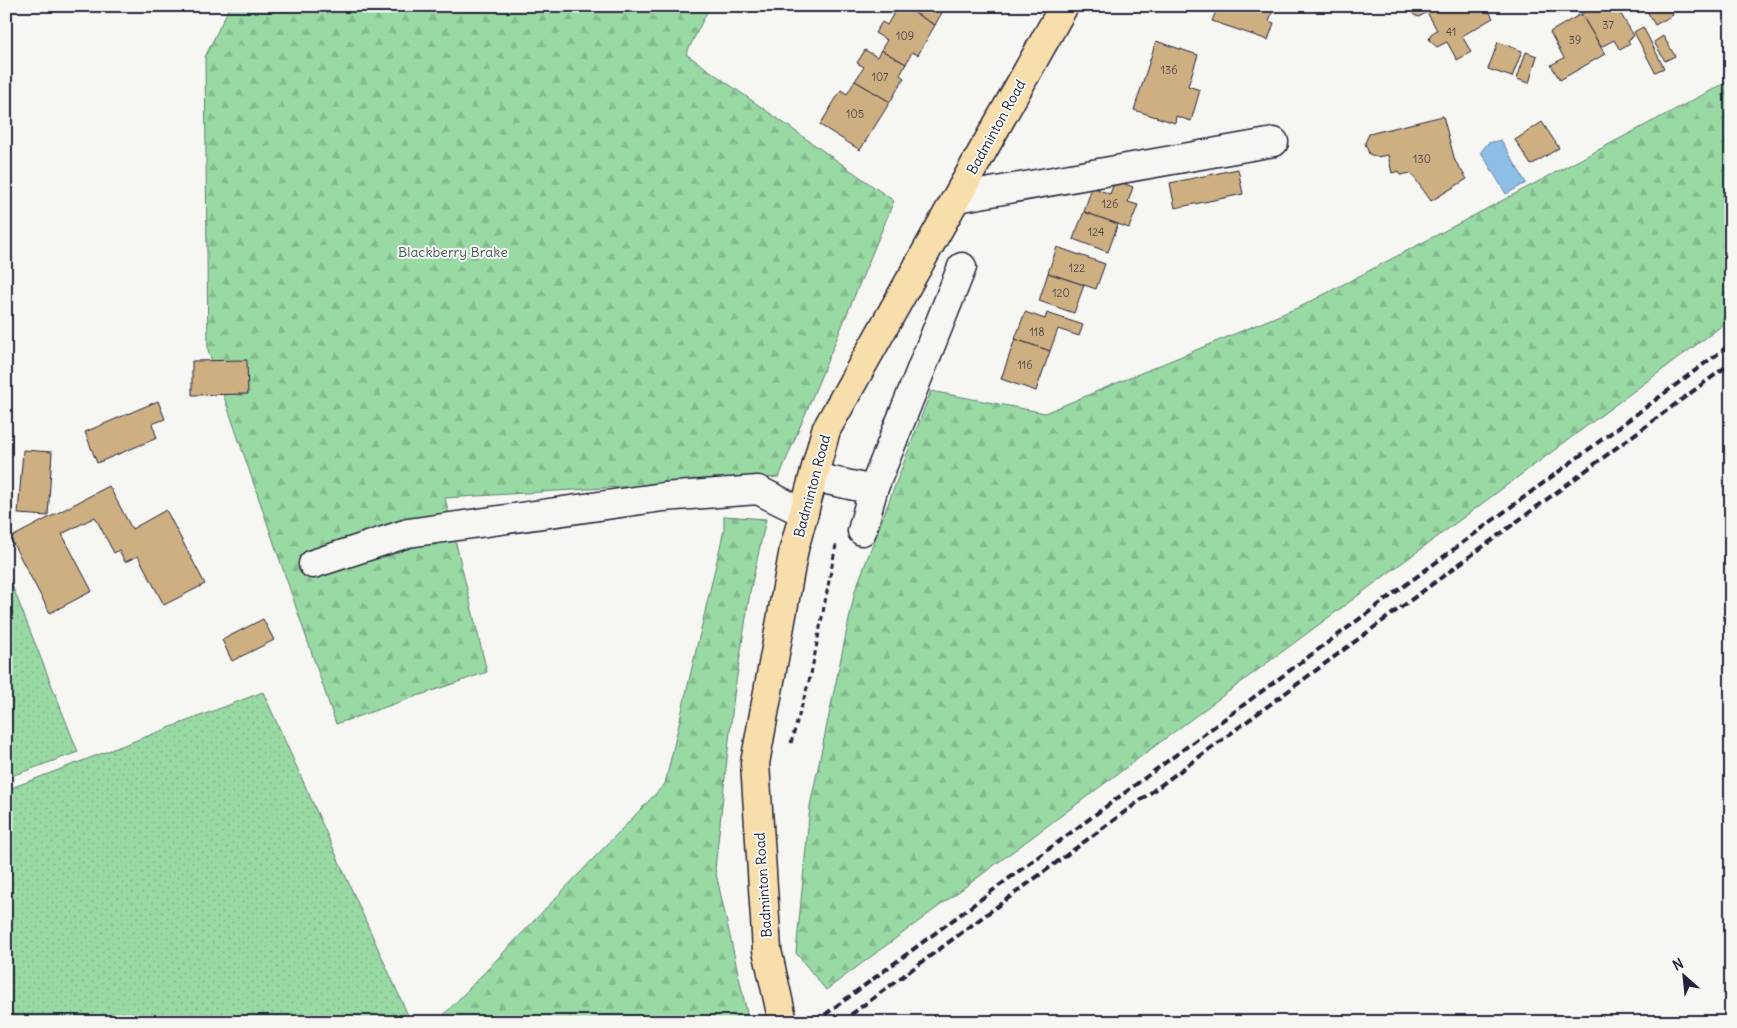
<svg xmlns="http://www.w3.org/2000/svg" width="1737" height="1028" font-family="Delius,sans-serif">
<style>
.grass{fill:url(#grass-dots);stroke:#5e7e70}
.forest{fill:url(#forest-firs);stroke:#5e7e70}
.water{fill:#8cbee8;stroke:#6280a3}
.building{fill:#ceaf82;stroke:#22223b}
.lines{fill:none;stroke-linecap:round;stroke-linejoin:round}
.minor-casing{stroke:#22223b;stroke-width:31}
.major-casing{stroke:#22223b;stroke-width:31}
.path{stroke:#22223b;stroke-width:3;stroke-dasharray:5 4;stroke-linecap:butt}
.minor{stroke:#f6f6f2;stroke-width:28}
.major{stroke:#f8deab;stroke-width:28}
.rail{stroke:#22223b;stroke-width:4;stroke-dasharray:8 4;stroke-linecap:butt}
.labels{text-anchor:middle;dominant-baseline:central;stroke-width:4;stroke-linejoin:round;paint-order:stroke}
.number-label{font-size:11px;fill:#4d454d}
.street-label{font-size:14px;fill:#22223b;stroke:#f6f6f2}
.park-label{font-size:14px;fill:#46595a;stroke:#f6f6f2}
</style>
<defs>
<pattern id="grass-dots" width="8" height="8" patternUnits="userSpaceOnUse" patternTransform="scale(1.25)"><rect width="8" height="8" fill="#99daa4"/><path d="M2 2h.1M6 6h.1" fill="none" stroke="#84bb8e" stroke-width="1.8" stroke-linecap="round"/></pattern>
<pattern id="forest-firs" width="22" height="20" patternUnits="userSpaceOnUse" patternTransform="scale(1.25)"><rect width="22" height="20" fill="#99daa4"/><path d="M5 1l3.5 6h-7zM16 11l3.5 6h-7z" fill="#84bb8e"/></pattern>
</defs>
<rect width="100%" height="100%" fill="#f6f6f2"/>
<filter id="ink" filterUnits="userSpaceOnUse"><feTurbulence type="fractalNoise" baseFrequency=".02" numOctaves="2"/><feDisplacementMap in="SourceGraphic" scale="10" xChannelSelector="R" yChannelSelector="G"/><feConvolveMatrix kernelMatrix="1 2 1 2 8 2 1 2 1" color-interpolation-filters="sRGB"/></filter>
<g filter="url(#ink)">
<g class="grass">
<path d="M6 268 9 430H6Z"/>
<path d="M6 570 78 752 6 778Z"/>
<path d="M263 692 411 1022H6V790Z"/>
</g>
<g class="forest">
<path d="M230 6H710L686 54 894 201 779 477 445 498 487 672 336 724 208 350 205 57Z"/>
<path d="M1731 80V319L826 990 796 953 810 806 855 591 931 391 1045 413 1304 305Z"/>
<path d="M724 516 766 519 750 592 734 695 715 869 749 1022H437L665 784 724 530Z"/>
</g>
<path class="water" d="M1501 140 1526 183 1506 194 1481 152 1488 143Z"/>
<g class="building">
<path d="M898 6H903L935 25 918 55 912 52 906 64 881 50 887 40 875 33 882 22 887 25Z"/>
<path d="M903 6H945V7L935 25Z"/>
<path d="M1218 6H1266L1273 10 1269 21 1274 23 1268 40 1212 21Z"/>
<path d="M1437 6H1486L1493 18 1462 36 1471 52 1457 60 1447 42 1437 47 1429 40 1431 34 1437 30 1427 12Z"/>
<path d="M1437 6 1419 17 1414 15 1409 7Z"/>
<path d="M1595 6H1616L1634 36 1628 40 1630 44 1620 50 1614 40 1601 47 1581 14Z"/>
<path d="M1644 6H1668L1673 15 1655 25Z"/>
<path d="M1581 14 1605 54 1560 80 1551 65 1564 58 1550 32Z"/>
<path d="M1643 27 1664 68 1655 72 1634 32Z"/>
<path d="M1663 36 1675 56 1665 61 1654 42Z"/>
<path d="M1156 41 1198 55 1188 86 1200 90 1191 121 1176 116 1175 123 1134 110Z"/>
<path d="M1498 42 1522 51 1512 77 1488 69Z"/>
<path d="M865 50 877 57 881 50 906 64 900 75 904 78 890 102 855 81 864 67 857 63Z"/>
<path d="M1526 52 1537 56 1529 83 1517 79Z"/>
<path d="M855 81 890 102 860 150 820 125 841 90 847 94Z"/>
<path d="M1443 116 1455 161 1467 179 1431 201 1411 173 1400 175 1399 171 1392 173 1388 155 1377 157 1369 154 1365 143 1369 134Z"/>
<path d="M1542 122 1559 148 1531 165 1515 140Z"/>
<path d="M1238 169 1243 194 1175 208 1170 183Z"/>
<path d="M1115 180 1133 187 1128 202 1138 205 1129 228 1084 212 1092 187 1110 194Z"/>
<path d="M1084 212 1118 224 1108 252 1073 239Z"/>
<path d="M1057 247 1105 264 1096 289 1048 273Z"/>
<path d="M1048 273 1084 285 1074 313 1039 301Z"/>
<path d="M1025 312 1045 319 1047 313 1083 325 1079 336 1058 329 1050 351 1015 339Z"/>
<path d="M1015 339 1050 351 1036 391 1001 379Z"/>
<path d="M247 360 248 394 192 395V361Z"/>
<path d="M158 401 165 419 152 424 157 438 97 463 85 432Z"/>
<path d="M23 450 52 452 48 516 18 514Z"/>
<path d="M109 486 132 529 166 510 205 584 164 605 138 556 125 562 119 550 114 553 95 517 62 534 92 591 50 613 10 538Z"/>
<path d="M263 619 274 640 232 661 222 640Z"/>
</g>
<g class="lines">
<defs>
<g id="minor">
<path d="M957 198 1274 142"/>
<path d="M814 477 873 490 962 267"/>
<path d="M862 531 873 490"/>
<path d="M313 564 408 533 663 497 758 490 804 513"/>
</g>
<path id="major" d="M783 1022 767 950 755 763 794 549 826 430 1064 6"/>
</defs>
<use href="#minor" class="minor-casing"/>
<use href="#major" class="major-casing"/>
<path class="path" d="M791 743 811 674 836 545"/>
<use href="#minor" class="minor"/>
<use href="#major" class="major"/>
<g class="rail">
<path d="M815 1022 1731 344"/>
<path d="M841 1022 1731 363"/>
</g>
</g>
</g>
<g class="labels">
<g class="number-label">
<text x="1608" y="25">37</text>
<text x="1451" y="32">41</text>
<text x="905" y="36">109</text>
<text x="1575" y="40">39</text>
<text x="1169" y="70">136</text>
<text x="880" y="77">107</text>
<text x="855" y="114">105</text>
<text x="1422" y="159">130</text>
<text x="1110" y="204">126</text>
<text x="1096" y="232">124</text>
<text x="1077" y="268">122</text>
<text x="1061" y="293">120</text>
<text x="1037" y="332">118</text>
<text x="1025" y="365">116</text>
</g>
<g class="street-label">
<text transform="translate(996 127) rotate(-61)">Badminton Road</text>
<text transform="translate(812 486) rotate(-75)">Badminton Road</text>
<text transform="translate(763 885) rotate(-94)">Badminton Road</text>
</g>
<g class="park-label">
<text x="453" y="252">Blackberry Brake</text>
</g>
</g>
<rect width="1737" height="1028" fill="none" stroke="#f6f6f2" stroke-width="25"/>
<rect x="12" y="12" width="1712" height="1003" fill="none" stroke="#22223b" stroke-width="2" filter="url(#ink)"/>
<g transform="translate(1684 976) rotate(333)" stroke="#f6f6f2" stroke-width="4" paint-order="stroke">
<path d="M0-4L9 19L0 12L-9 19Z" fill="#22223b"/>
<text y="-8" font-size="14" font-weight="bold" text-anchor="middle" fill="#22223b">N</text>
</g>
</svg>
